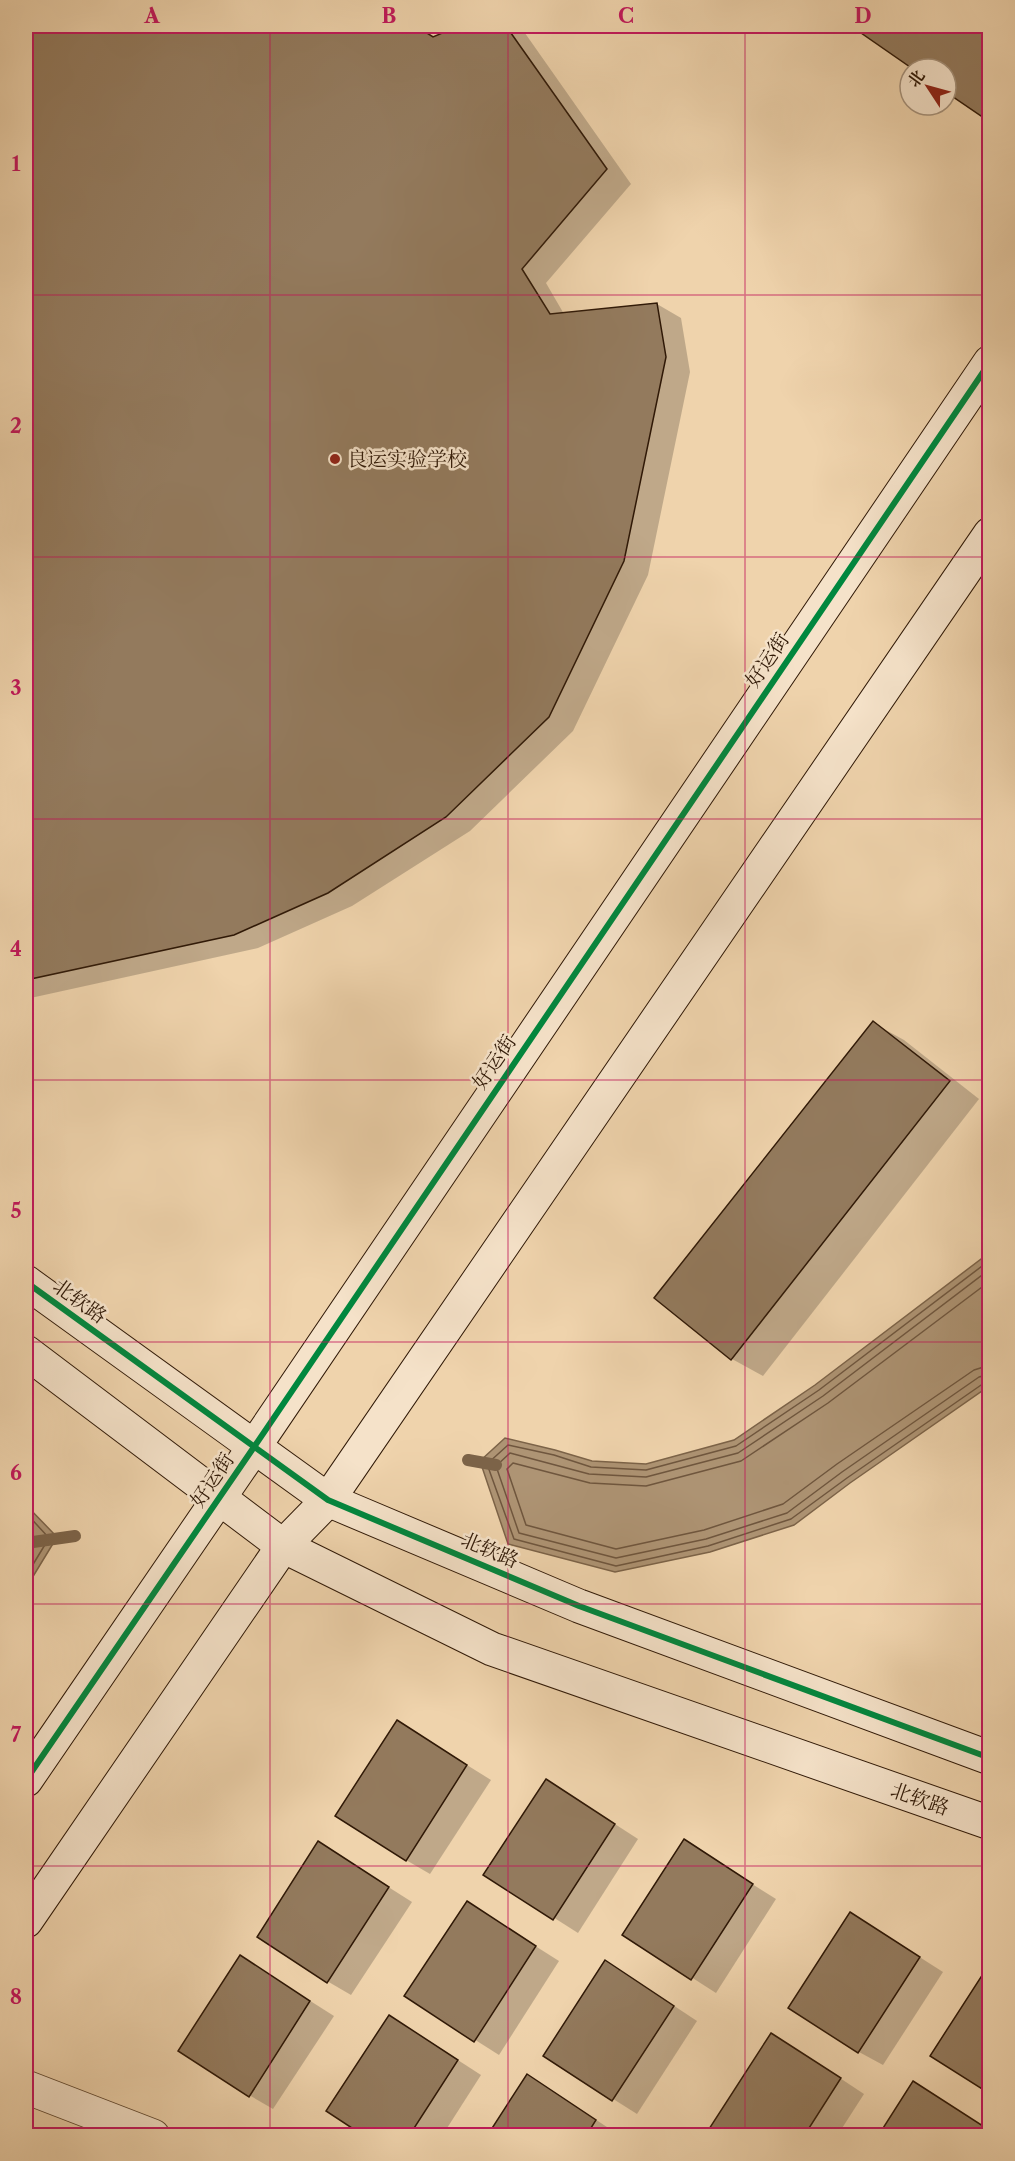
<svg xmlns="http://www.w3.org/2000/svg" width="1015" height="2161" font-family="'Libre Caslon Text','Noto Serif SC',serif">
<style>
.water{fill:#ae9474;stroke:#7c6348;stroke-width:1.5}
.shadow{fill:#0003}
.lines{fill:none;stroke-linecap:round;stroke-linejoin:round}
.shore{stroke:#6f563e;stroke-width:1.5}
.stream{stroke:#7c6348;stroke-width:12}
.building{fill:#937a5d;stroke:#301907;stroke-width:1.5}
.street-casing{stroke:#604830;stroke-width:35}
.secondary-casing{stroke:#301907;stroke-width:35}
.street{stroke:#f5e2c9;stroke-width:33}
.secondary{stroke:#f5e2c9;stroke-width:33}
.cycleway-casing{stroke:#f5e2c9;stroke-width:10}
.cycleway{stroke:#00873e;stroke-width:6}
.grid{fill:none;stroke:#c2185b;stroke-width:1.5;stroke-opacity:0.55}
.poi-dot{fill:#8f2418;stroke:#f5e2c9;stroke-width:2}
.labels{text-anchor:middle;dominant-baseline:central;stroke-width:5;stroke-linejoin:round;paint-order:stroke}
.poi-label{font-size:20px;fill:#301907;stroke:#f5e2c9;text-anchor:start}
.street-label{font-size:20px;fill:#301907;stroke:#f5e2c9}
.neatline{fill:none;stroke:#c2185b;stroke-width:2}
.grid-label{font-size:20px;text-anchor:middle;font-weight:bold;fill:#c2185b}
</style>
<rect width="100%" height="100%" fill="#efd3ac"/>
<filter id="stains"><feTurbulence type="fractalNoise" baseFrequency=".00333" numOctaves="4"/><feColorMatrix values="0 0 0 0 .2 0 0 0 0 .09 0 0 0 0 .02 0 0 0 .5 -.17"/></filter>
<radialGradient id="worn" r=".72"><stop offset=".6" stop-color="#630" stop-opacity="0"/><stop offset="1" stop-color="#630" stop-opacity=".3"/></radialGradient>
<g class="water">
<path d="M989 1253V1386L850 1483 794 1525 710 1552 615 1572 508 1544 480 1461 505 1438 555 1450 592 1461 646 1464 734 1440 815 1385Z"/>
<path d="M26 1505 57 1537 26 1588Z"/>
</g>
<g class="shadow">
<path d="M26 26H418L436 38 462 26H520L631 184 546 283 564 314 657 304 681 318 690 372 648 575 573 731 470 831 352 906 258 948 26 999Z"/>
<path d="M854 26H990V121L946 90V69H916Z"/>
<path d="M873 1023 904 1040 979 1099 763 1376 732 1359 656 1298Z"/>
<path d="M398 1722 491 1780 430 1874 406 1860Z"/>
<path d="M570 1795 638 1839 578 1933 485 1874Z"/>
<path d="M684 1841 776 1899 716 1993 624 1934Z"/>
<path d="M319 1843 412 1902 351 1995 327 1981Z"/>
<path d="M467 1903 559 1961 499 2055 406 1996Z"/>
<path d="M874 1928 943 1972 883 2065 859 2052Z"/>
<path d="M241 1957 334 2016 273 2109 249 2095Z"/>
<path d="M629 1976 697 2021 637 2114 545 2056Z"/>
<path d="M413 2031 481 2075 442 2136H367Z"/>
<path d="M796 2049 864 2094 837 2136H722Z"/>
<path d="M551 2090 619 2135V2136H489Z"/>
<path d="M937 2097 990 2131V2136H880Z"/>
</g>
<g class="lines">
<g class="shore">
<path d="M990 1260 819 1390 736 1446 646 1470 591 1467 554 1455 508 1445 487 1464 514 1539 616 1566 708 1546 791 1519 847 1478 984 1383 990 1382"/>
<path d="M990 1269 823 1396 738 1453 646 1477 589 1474 510 1453 496 1466 519 1533 616 1558 706 1539 787 1513 842 1472 979 1377 990 1374"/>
<path d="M990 1281 828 1403 741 1461 646 1486 590 1483 513 1463 507 1469 526 1525 616 1549 704 1530 783 1504 837 1464 974 1370 990 1365"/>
<path d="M26 1513 49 1538 26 1576"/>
</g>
<g class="stream">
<path d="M468 1460 496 1465"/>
<path d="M26 1543 75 1536"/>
</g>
</g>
<g class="building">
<path d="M26 26H416L433 37 459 26H506L607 169 522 269 550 314 657 303 666 357 624 561 549 717 446 817 328 893 234 935 26 980Z"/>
<path d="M851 26H990V122L946 92V69H913Z"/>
<path d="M873 1021 950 1081 731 1360 654 1298Z"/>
<path d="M397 1720 467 1765 406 1861 335 1816Z"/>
<path d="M546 1779 615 1824 553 1920 483 1875Z"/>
<path d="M684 1839 753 1884 691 1980 622 1935Z"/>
<path d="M318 1841 389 1887 327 1983 257 1937Z"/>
<path d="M467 1901 536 1946 474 2042 404 1996Z"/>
<path d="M850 1912 920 1957 858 2053 788 2008Z"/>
<path d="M240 1955 310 2001 249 2097 178 2051Z"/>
<path d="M605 1960 674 2006 612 2101 543 2056Z"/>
<path d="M990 1963V2094L930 2056Z"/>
<path d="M389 2015 458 2060 409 2136H364L326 2111Z"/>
<path d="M771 2033 841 2078 804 2136H719L709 2129Z"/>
<path d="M527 2074 596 2120 586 2136H487Z"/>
<path d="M913 2081 983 2126 977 2136H878Z"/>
</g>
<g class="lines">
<defs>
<path id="street" d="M26 2087 153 2136"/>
<g id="secondary">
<path d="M26 1282 328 1500 579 1606 990 1758"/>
<path d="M26 1352 283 1546 492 1649 990 1823"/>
<path d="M26 1780 254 1447 990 362"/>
<path d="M26 1921 283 1546 328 1500 990 534"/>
</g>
</defs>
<use href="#street" class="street-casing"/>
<use href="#secondary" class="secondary-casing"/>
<use href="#street" class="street"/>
<use href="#secondary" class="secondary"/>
<defs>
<g id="cycleway">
<path d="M26 1282 328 1500 579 1606 990 1758"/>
<path d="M26 1780 254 1447 990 362"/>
</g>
</defs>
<use href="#cycleway" class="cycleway-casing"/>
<use href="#cycleway" class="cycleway"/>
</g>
<path class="grid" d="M270 26V2136M508 26V2136M745 26V2136M26 295H990M26 557H990M26 819H990M26 1080H990M26 1342H990M26 1604H990M26 1866H990"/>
<circle class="poi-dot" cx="335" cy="459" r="6"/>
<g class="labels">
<g class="poi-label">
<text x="347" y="459">良运实验学校</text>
</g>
<g class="street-label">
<text transform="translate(767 660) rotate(-56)">好运街</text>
<text transform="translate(494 1062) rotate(-56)">好运街</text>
<text transform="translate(80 1301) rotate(36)">北软路</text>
<text transform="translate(212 1480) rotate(-56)">好运街</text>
<text transform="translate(490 1550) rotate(23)">北软路</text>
<text transform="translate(920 1799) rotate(19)">北软路</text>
</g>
</g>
<rect width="1015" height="2161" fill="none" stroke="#efd3ac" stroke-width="66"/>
<g transform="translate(928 87) rotate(306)"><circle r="28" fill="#f5e2c9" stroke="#a6927b" stroke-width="1.5"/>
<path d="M0-4.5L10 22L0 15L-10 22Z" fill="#8f2418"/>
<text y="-9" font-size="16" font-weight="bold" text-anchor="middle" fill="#301907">北</text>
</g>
<rect x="33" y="33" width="949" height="2095" class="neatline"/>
<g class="grid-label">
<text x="152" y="23">A</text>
<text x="389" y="23">B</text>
<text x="626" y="23">C</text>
<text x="863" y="23">D</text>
<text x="16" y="171">1</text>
<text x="16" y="433">2</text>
<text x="16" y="695">3</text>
<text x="16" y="956">4</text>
<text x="16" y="1218">5</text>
<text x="16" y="1480">6</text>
<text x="16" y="1742">7</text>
<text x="16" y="2004">8</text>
</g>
<rect width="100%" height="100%" filter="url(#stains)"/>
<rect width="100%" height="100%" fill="url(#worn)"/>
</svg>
